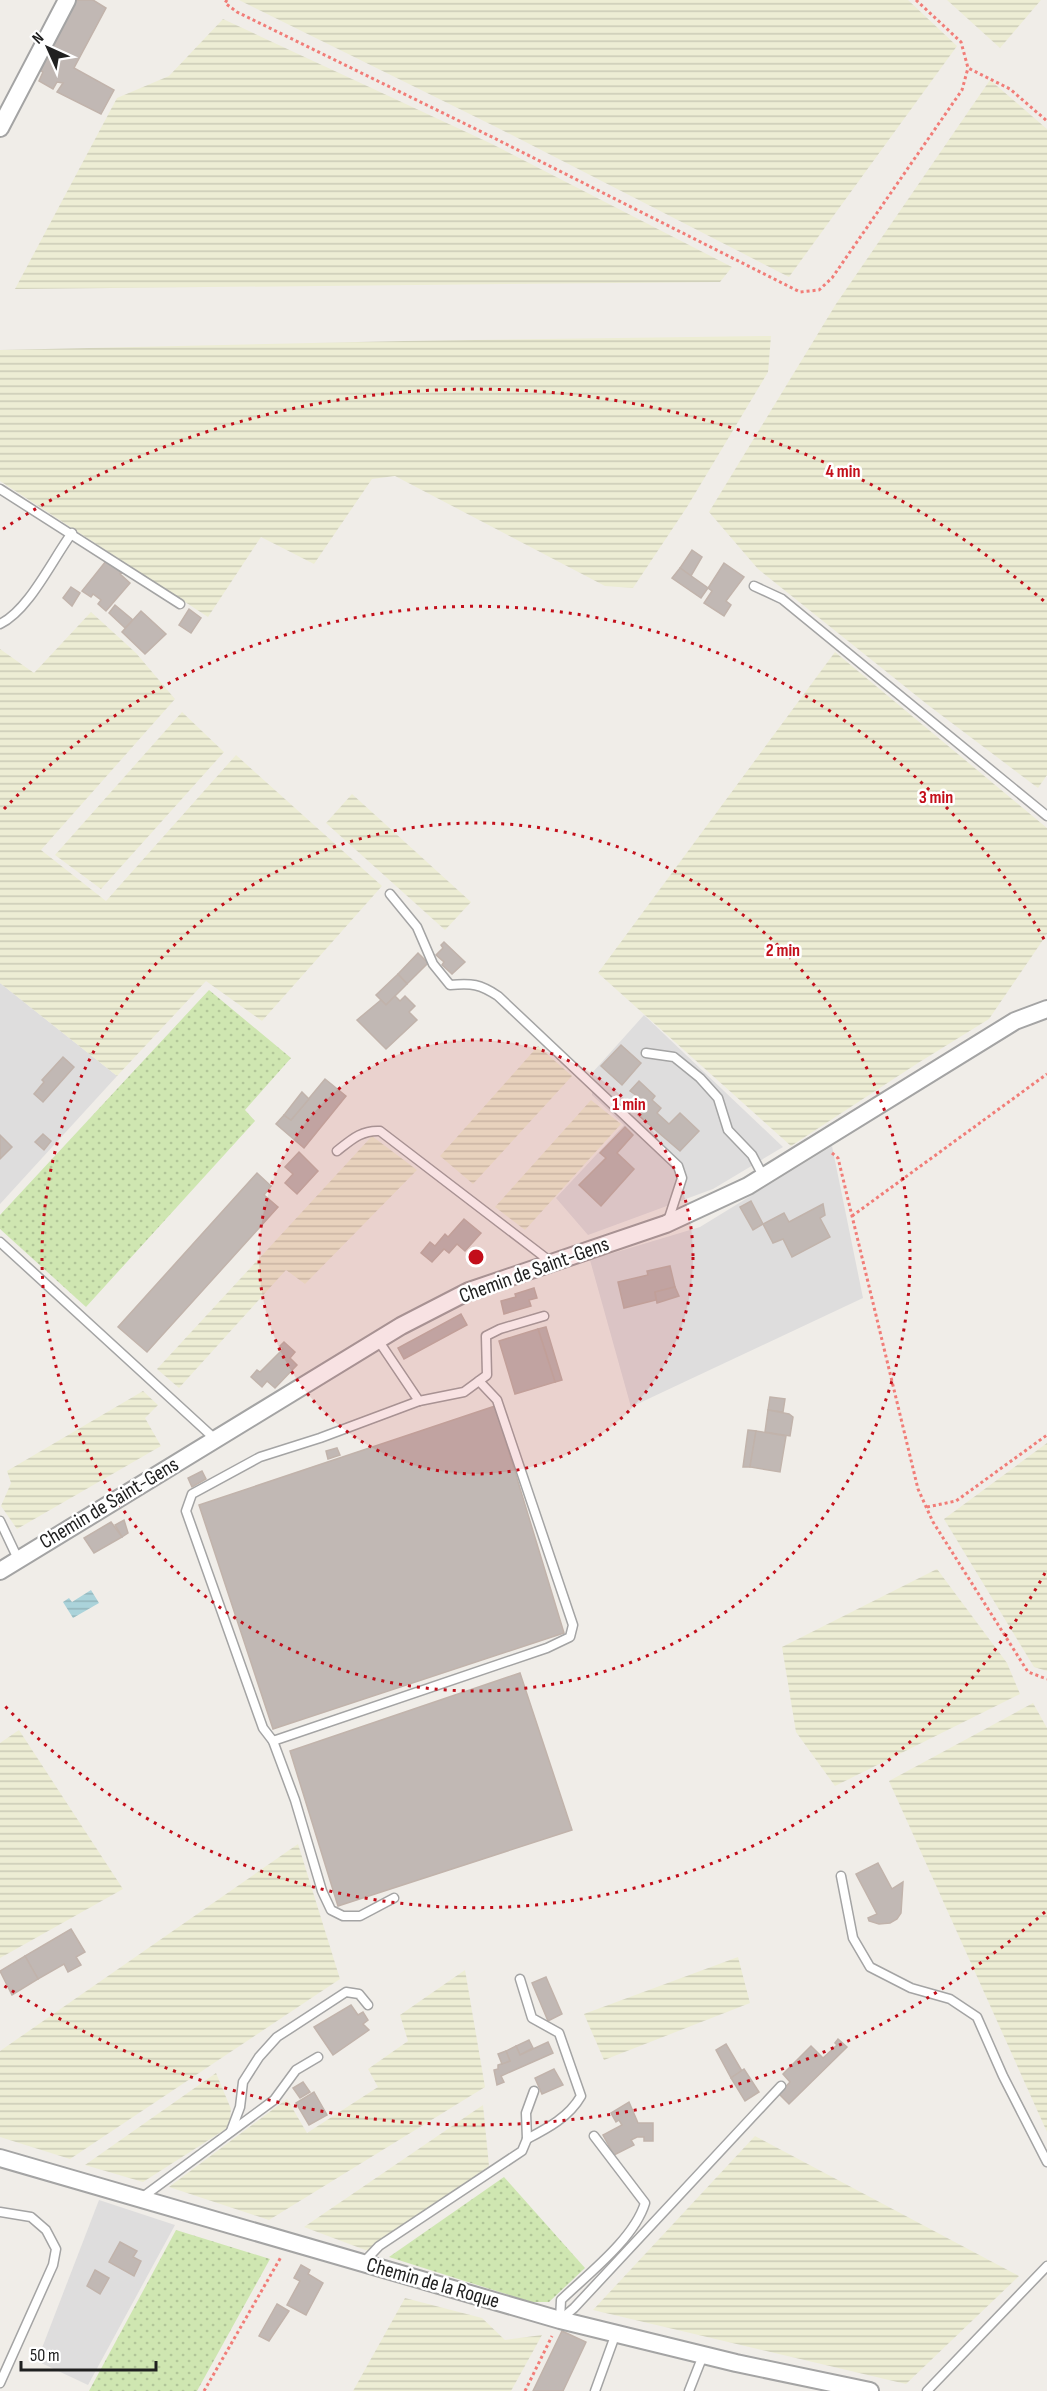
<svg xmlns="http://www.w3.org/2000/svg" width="1047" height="2391" font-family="'Sofia Sans Condensed',sans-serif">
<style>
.residential{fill:#dedddd}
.farmland{fill:url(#farmland-rules)}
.grass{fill:url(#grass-dots)}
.water{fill:url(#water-rules)}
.building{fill:#c1b8b4;stroke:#c1b3ab;stroke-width:1.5}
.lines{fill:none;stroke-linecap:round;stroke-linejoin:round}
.lane-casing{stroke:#a4a4a4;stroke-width:11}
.street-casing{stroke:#a4a4a4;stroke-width:20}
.path{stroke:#f17d78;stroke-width:3;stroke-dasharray:3 3;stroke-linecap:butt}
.lane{stroke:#fff;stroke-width:8}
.street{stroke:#fff;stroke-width:16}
.ring{fill:none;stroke:#c30e1a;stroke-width:3;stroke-dasharray:3 6}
.labels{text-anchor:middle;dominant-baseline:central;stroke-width:5;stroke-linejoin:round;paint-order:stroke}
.street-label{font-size:21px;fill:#202020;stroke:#fff}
.centre{fill:#c30e1a;stroke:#fff;stroke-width:3}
.ring-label{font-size:18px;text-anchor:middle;font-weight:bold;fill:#c30e1a;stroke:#fff;stroke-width:5;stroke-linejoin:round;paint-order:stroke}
</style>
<defs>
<pattern id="farmland-rules" width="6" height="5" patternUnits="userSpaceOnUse" patternTransform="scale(1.5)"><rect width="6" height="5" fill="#ededd4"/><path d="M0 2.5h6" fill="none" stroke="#cbcbb6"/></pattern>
<pattern id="grass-dots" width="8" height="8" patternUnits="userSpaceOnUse" patternTransform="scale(1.5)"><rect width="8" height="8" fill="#cfe6b1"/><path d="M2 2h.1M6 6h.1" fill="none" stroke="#b1c598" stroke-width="1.8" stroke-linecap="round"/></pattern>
<pattern id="water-rules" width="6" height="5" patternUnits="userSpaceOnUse" patternTransform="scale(1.5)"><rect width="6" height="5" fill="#abd3da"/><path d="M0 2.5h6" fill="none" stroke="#93b5bb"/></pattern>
</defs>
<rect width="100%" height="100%" fill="#f0ede8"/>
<g class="residential">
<path d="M0 983 117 1076 0 1204Z"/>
<path d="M644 1015 783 1147 713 1189 588 1235 556 1198 624 1125 592 1095V1073Z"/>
<path d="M832 1146 863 1298 631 1407 590 1260 700 1227Z"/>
<path d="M99 2200 175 2225 88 2385 37 2361Z"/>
</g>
<g class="farmland">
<path d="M239 0H908L957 46 789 277 498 128Z"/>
<path d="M947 0H1041L1000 48Z"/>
<path d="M223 19 492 144 732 267 720 282 15 289 117 98 169 76Z"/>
<path d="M990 80 1047 129V775L1038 788 928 705 758 569 709 512 836 304Z"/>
<path d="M771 336 768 372 687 507 633 588 605 586 395 476 372 479 314 564 261 537 208 617 0 481V350L404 341Z"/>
<path d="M91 612 136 653 175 699 41 850 106 901 236 755 382 886 262 1021 206 981 117 1076 0 983V649L34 673Z"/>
<path d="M835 652 1047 828V934L989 1019 918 1063 791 1146 598 973Z"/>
<path d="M182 712 224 752 101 889 55 855Z"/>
<path d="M352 794 471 902 445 930 326 823Z"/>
<path d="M538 1046 572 1076 473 1184 440 1156Z"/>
<path d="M591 1100 621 1124 525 1230 495 1207Z"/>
<path d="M372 1136 417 1170 305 1284 286 1270 179 1388 157 1369Z"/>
<path d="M143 1391 158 1405 145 1418 161 1446 17 1529 1 1506 11 1483 7 1471Z"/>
<path d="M1047 1443V1671L1034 1667 944 1519Z"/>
<path d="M937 1569 1007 1663 1020 1694 835 1786 796 1732 782 1647Z"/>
<path d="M1033 1703 1047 1728V2132L889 1781Z"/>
<path d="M19 1730 123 1889 0 1958V1743Z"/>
<path d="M298 1844 340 1979 70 2159 0 2137V2051Z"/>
<path d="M738 1957 750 2003 604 2060 584 2014Z"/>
<path d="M465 1970 485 2087 269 2220 169 2187 287 2099 307 2133 378 2087 368 2069 408 2041 400 2015Z"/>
<path d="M216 2073 231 2109 229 2127 143 2182 85 2165Z"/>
<path d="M483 2105 489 2166 368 2251 304 2227Z"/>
<path d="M755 2136 1019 2276 906 2384 593 2310Z"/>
<path d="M405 2298 482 2318 505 2340 542 2335 511 2391H353Z"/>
</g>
<g class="grass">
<path d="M209 990 291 1058 245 1110 255 1121 86 1307 0 1229V1215Z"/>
<path d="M504 2177 585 2268 549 2302H531L389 2257Z"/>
<path d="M176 2230 270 2259 197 2391H89Z"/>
</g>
<path class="water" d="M91 1590 99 1603 73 1618 63 1602 69 1598 72 1602Z"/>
<g class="building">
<path d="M75 0H93L106 8 74 68 114 90 101 114 57 92 63 83 57 82 53 89 39 81 43 72 38 69Z"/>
<path d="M692 550 702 557 691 576 680 568Z"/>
<path d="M106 561 122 573 120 574 130 583 106 611 98 604 101 600 93 594 91 597 82 591Z"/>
<path d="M724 563 744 577 726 601 731 605 724 616 704 603 712 591 708 588Z"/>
<path d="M680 568 708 588 701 598 672 578Z"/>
<path d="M71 587 80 593 72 606 63 598Z"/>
<path d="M115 605 133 620 125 628 109 613Z"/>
<path d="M189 609 201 618 191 633 179 625Z"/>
<path d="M141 611 166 634 145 654 122 632Z"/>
<path d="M444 942 465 962 452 974 442 965 444 962 436 955 443 948 441 945Z"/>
<path d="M418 953 428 963 407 984 398 974Z"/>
<path d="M398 974 407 984 386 1005 376 995Z"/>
<path d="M395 996 400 1001 405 996 415 1006 409 1012 417 1020 386 1049 357 1020 381 1000 386 1005Z"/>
<path d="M621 1045 641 1063 622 1085 601 1066Z"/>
<path d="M63 1057 74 1067 43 1102 34 1094 44 1082 42 1080Z"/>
<path d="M325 1079 346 1096 304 1148 276 1124 284 1115 291 1120Z"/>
<path d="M639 1081 655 1096 652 1100 661 1108 657 1113 669 1124 680 1113 699 1131 680 1151 638 1115 648 1104 630 1091Z"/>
<path d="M302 1092 309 1099 291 1120 284 1115Z"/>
<path d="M625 1127 633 1135 617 1153 634 1169 601 1206 579 1185 606 1158 600 1153Z"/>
<path d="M43 1134 51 1141 44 1150 35 1142Z"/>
<path d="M0 1135 12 1147 0 1159Z"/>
<path d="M299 1152 318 1171 297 1194 285 1183 293 1174 285 1167Z"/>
<path d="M257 1173 271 1186 264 1195 278 1207 147 1352 118 1327Z"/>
<path d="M751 1201 763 1224 753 1230 740 1207Z"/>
<path d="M823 1204 825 1215 820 1218 830 1237 792 1257 783 1239 773 1243 763 1224 784 1213 789 1222Z"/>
<path d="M464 1219 481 1233 465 1251 457 1244 449 1253 444 1249 432 1262 421 1253 430 1242 435 1246 445 1234 448 1237Z"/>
<path d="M670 1266 675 1287 655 1292 656 1300 624 1308 618 1282 648 1275 647 1271Z"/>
<path d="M675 1287 679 1296 657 1303 655 1292Z"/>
<path d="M534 1288 537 1298 529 1300 531 1306 504 1314 501 1301 516 1297 515 1294Z"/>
<path d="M461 1314 467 1325 404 1359 398 1348Z"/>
<path d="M546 1327 562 1380 555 1382 538 1329Z"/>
<path d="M538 1329 555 1382 515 1394 499 1341Z"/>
<path d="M284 1342 295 1352 290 1358 297 1365 275 1388 267 1381 262 1387 251 1377 257 1370 260 1372 283 1349 280 1346Z"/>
<path d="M770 1397 785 1399 783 1412 768 1410Z"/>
<path d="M495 1406 564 1633 273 1729 199 1505Z"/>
<path d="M768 1410 789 1414 793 1417 790 1436 765 1432Z"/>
<path d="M748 1430 756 1431 750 1467H743Z"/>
<path d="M756 1431 786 1436 780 1472 750 1467Z"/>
<path d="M337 1448 340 1455 328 1459 326 1451Z"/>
<path d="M202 1471 206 1479 192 1487 188 1478Z"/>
<path d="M124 1520 128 1533 122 1537 115 1525Z"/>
<path d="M111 1522 122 1537 94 1553 84 1538Z"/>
<path d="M520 1673 572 1830 338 1906 290 1751Z"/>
<path d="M878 1863 892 1889 903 1882 901 1913 897 1919 890 1923 879 1924 869 1921 868 1918 877 1914 856 1874Z"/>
<path d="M71 1929 85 1952 76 1957 81 1965 68 1972 64 1964 38 1979 25 1956Z"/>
<path d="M25 1956 38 1979 12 1995 0 1971Z"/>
<path d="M546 1977 562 2014 548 2021 532 1983Z"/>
<path d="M351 2005 358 2015 363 2012 368 2020 363 2024 369 2030 333 2055 314 2027Z"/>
<path d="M838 2039 847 2047 789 2104 779 2094 790 2082 783 2074 811 2046 823 2058 837 2045 835 2043Z"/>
<path d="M529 2040 533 2048 520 2055 516 2046Z"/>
<path d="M548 2042 553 2053 501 2076 504 2082 497 2085 494 2070 498 2069V2065L510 2061 506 2051 516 2046 520 2055Z"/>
<path d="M726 2044 742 2071 731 2078 716 2050Z"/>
<path d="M506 2051 510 2061 502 2064 498 2054Z"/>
<path d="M554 2069 563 2085 542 2094 535 2078Z"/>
<path d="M744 2069 759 2092 745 2101 731 2078Z"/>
<path d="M303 2082 310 2092 300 2098 293 2088Z"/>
<path d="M314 2092 327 2115 309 2125 296 2103Z"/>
<path d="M629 2102 638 2123H653V2141H644V2137H637L631 2140 634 2145 614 2155 603 2135 622 2125 619 2120 616 2122 611 2113Z"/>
<path d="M120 2242 137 2251 133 2257 141 2261 134 2276 109 2262Z"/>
<path d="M301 2265 310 2270 308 2274 323 2283 306 2315 287 2305 300 2281 294 2278Z"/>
<path d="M95 2270 109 2278 100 2294 87 2286Z"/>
<path d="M277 2304 289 2311 269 2341 259 2336Z"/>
<path d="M562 2331 586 2342 563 2391H533Z"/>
</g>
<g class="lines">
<defs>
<g id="lane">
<path d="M0 489 180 604"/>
<path d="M754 586 782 599 1047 816"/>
<path d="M0 624C29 610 52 560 72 533"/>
<path d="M390 894 417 927 433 964 450 985C472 983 480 984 498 996L678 1166 682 1178 668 1221"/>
<path d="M646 1053 674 1057 700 1078 718 1098 728 1130 752 1155 763 1176"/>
<path d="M337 1151C351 1140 361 1130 380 1131L551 1262"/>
<path d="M0 1242 215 1439"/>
<path d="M378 1340 419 1401 464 1392 487 1375 486 1336 500 1329 544 1316"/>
<path d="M419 1401 320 1438 260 1457 192 1494 186 1511 263 1728 273 1741 547 1648 570 1637 573 1625 497 1400 479 1381"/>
<path d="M0 1521 18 1559"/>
<path d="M273 1741 295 1800 322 1891 331 1910 343 1916H360L394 1898"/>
<path d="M841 1876 853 1938 870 1967 911 1988 950 1999 977 2017 1003 2076 1047 2162"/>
<path d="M520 1979 532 2018 559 2033 581 2096C569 2117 548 2128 527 2139"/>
<path d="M231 2131 240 2107 243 2082 259 2057 277 2037 346 1992 359 1994 368 2005"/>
<path d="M140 2199 274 2100 296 2070 318 2057"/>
<path d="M0 2212 31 2217 46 2230 56 2249 53 2265 0 2383"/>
<path d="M363 2263 379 2246 522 2151 527 2139 526 2113 534 2091"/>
<path d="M560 2320 574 2308 781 2086"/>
<path d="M560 2320 561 2300C588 2274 634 2239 645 2203L594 2136"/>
<path d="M595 2391 616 2333"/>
<path d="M689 2391 700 2363 705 2355"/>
<path d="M927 2391 1047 2266"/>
</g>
<g id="street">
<path d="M0 128 67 0"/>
<path d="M0 1571 401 1326 469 1291 666 1224 748 1186 1015 1021 1047 1009"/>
<path d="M0 2158 560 2320 736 2363 870 2391"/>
</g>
</defs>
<use href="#lane" class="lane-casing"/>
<use href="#street" class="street-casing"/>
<g class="path">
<path d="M227 0 225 3 237 12 494 138 800 292 819 290 832 278 962 90 968 68"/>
<path d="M916 0 961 42 968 68 1010 89 1047 121"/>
<path d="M832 1153 838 1158 918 1489 933 1522 1028 1672 1047 1679"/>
<path d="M852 1216 1047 1074"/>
<path d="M927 1507 956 1501 1047 1435"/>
<path d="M204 2391 281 2257"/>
<path d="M525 2391 552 2336"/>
</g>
<use href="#lane" class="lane"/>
<use href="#street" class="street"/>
</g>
<circle cx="476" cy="1257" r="217" fill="#c30e1a" fill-opacity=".12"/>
<g class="ring">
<circle cx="476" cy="1257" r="217"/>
<circle cx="476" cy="1257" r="434"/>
<path d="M1045 1573A651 651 0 0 1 4 1705M4 809A651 651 0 0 1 1045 941"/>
<path d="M1045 1912A868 868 0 0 1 3 1985M3 529A868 868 0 0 1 1045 602"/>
</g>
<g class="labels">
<g class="street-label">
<text transform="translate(534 1270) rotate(-20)">Chemin de Saint-Gens</text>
<text transform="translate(109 1503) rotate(-31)">Chemin de Saint-Gens</text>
<text transform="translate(433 2283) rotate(16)">Chemin de la Roque</text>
</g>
</g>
<circle cx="476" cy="1257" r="9" class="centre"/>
<g class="ring-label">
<text x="843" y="477">4 min</text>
<text x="936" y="803">3 min</text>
<text x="783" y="956">2 min</text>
<text x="629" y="1110">1 min</text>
</g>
<g transform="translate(48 48) rotate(315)" stroke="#ffffff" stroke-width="4.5" paint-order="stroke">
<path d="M0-4.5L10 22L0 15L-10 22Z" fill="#202020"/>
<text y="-9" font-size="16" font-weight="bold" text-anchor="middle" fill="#202020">N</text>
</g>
<path d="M21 2361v9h135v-9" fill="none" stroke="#202020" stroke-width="3"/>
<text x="30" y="2361" font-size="18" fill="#202020" stroke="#ffffff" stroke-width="4.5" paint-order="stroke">50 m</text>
</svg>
